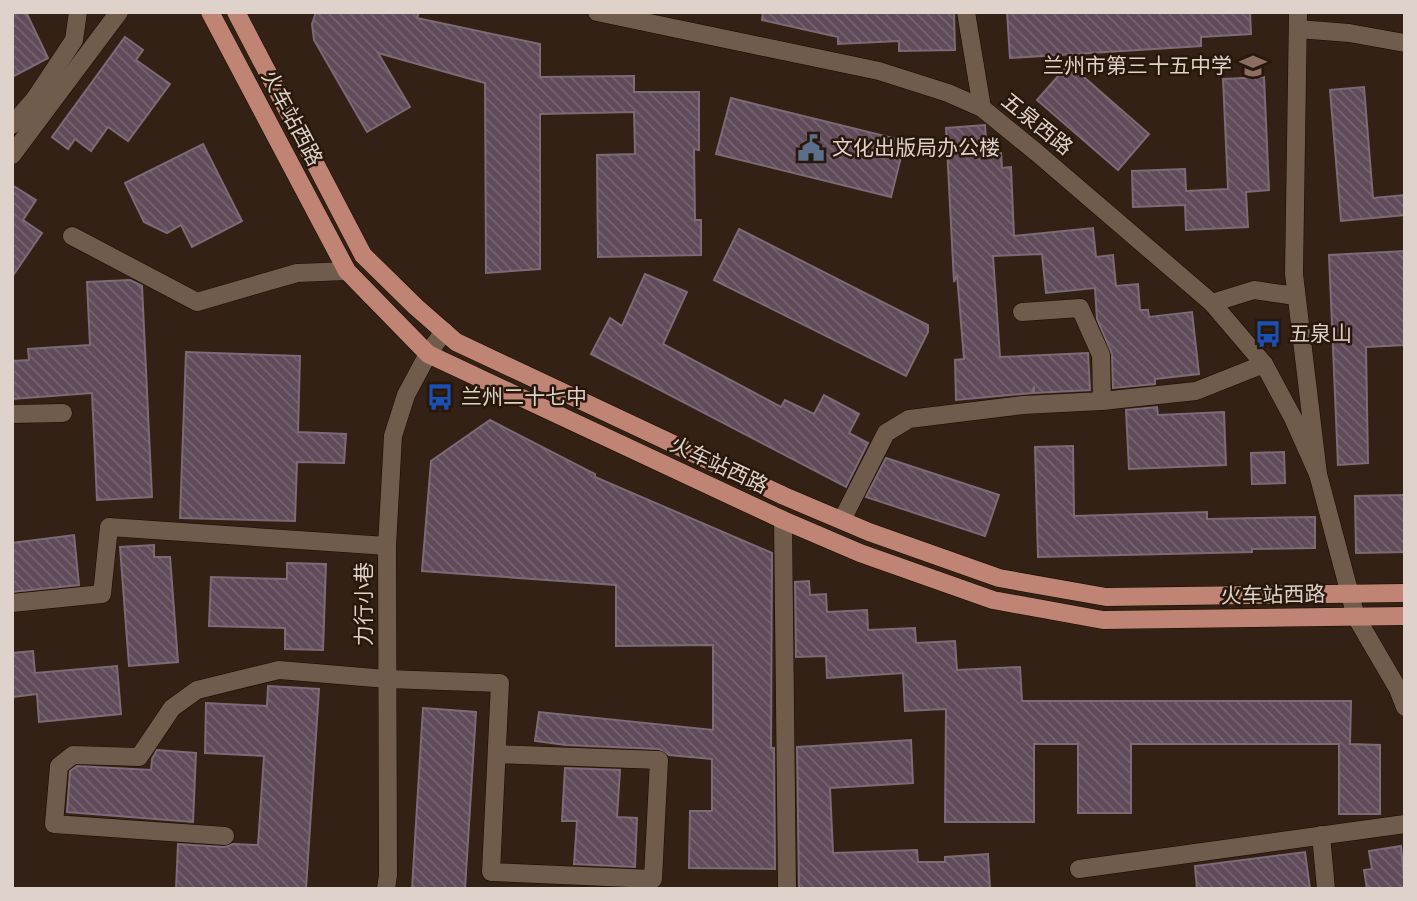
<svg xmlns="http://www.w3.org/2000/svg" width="1417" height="901" font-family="Jost,'Noto Sans SC',sans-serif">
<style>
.building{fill:url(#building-back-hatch);stroke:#7e6977;stroke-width:2}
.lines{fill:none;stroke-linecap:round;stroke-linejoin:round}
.minor-casing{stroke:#190a01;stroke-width:19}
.major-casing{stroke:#190a01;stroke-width:19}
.minor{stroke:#705c4d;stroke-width:18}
.major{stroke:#c08474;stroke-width:18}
.labels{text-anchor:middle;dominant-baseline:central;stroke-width:5;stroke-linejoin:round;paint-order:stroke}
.poi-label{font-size:21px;fill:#ded2ca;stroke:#28170b;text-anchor:start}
.street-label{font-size:21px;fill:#ded2ca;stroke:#28170b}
</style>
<defs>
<pattern id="building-back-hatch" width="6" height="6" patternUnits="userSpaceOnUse" patternTransform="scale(1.75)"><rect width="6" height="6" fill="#5f4b59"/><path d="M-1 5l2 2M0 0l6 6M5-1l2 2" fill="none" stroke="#766470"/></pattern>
</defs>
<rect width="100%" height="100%" fill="#322114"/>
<g class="building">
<path d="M12 12H26L48 58 12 77Z"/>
<path d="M316 12H419L417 18 540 44V77L634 76V92H699V150L694 149 695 220H701V255L598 257 597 155 635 154 634 112 540 114V269L486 273 485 83 378 53 410 107 367 132 314 40 312 24Z"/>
<path d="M763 12H954L955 50 899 51V41L838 44V37L762 20Z"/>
<path d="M1007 12H1250L1251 34 1201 37V46L1010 58Z"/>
<path d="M125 37 143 50 136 60 170 84 128 141 108 127 91 151 75 139 68 149 52 137Z"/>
<path d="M1069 64 1149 134 1118 170 1037 100Z"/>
<path d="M1264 77 1269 190 1246 192 1248 227 1186 230 1185 205 1133 207 1132 171 1185 169 1186 191 1228 189 1223 79Z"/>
<path d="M1364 87 1373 198 1405 195V215L1341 221 1330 90Z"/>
<path d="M731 98 905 141 891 197 716 154Z"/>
<path d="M985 125 987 154 1001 153 1002 168 1011 167 1014 236 1093 228 1096 257 1113 255 1116 286 1138 284 1140 310H1148L1149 317 1192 312 1199 374 1155 379V384L1113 388 1112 354 1097 319 1095 288 1046 293 1042 254 993 256 1000 357 1088 353 1090 390 1034 393V386L1032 393 956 400 955 360 964 359 957 275 954 282 946 128Z"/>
<path d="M203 144 242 221 192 247 181 225 167 233 144 222 125 183Z"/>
<path d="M12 185 36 200 23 220 42 233 12 277Z"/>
<path d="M739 229 928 325V332L906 376 714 280Z"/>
<path d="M1405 251V345L1366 347 1368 463 1338 465 1329 255Z"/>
<path d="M645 274 687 292 663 344 781 407 785 400 814 414 824 395 859 414 849 433 868 443 846 487 591 354 610 318 622 326Z"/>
<path d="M130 280 142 286 152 497 97 500 92 393 12 399V361L29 360 28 349 90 345 87 282Z"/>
<path d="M186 352 300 356 298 432 346 434 344 463 297 462 295 521 180 518Z"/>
<path d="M1157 407 1158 415 1224 412 1226 465 1129 469 1126 410Z"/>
<path d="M490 420 595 474V477L772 553 771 748H774L775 869 689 868 690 811H712V759L669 755 659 749 566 745 535 741 539 712 713 730V645L616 646V585L422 571 431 461Z"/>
<path d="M1073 446 1074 516 1207 512V519L1315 517V548L1252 549V552L1038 557 1035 447Z"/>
<path d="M1284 452 1285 483 1252 484 1251 453Z"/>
<path d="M886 458 999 495 985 536 866 497Z"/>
<path d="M1405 495V552L1356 553 1355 496Z"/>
<path d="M74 535 79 585 12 592V543Z"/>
<path d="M154 545V557H170L178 662 129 666 120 547Z"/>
<path d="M287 563 326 564 323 650 285 649V628L209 626 211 577 287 579Z"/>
<path d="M809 581 810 595 826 594 827 612 867 610 868 630 915 628 916 643 955 641 957 670 1020 667 1022 701H1351L1350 744 1380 745V814H1339V744H1131V813H1078V744H1034V822H945L946 709 905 711 903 673 827 678 826 656 796 657 795 582Z"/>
<path d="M33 651 35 673 117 666 121 714 39 722 37 694 12 697V653Z"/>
<path d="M268 686 319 689 306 889H176L178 844 224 847 233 844 258 845 264 756 205 753 206 703 267 706Z"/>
<path d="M423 708 476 712 465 889H412Z"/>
<path d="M911 740 913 783 830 788 833 853 917 850 918 862H945V857L988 854 990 889H799L797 747Z"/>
<path d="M157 750 196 753 193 822 67 812 70 771 77 766 151 770 152 759Z"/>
<path d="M565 768 620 770 617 817 637 818 635 867 574 864 577 821H562Z"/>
<path d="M1401 846 1405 889H1367L1364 870 1372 869 1369 851Z"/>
<path d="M1305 852 1310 889H1197L1195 866Z"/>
</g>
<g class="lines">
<defs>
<g id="minor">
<path d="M597 12 879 71 948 93 982 108 1036 152 1212 303 1264 364 1293 418 1318 474"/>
<path d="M966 12 982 108"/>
<path d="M1298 12 1294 274 1318 474 1356 617 1398 689 1405 707"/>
<path d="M1298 29 1349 33 1405 43"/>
<path d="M12 125 34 100 74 40 78 12"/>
<path d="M12 155 119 12"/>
<path d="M72 236 197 302 297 273 347 271"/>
<path d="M1212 303 1254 290 1296 296"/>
<path d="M1022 312 1080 308 1101 355 1102 401"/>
<path d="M12 414 63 413"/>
<path d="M783 520 787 889"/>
<path d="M842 520 886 433 909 419 1023 405 1102 401 1196 391 1264 364"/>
<path d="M12 603 102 594 109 527 387 546"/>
<path d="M1321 835 1326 889"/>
<path d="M225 836 54 824 59 766 73 755 139 757 172 708 197 690 279 670 387 679 500 683 491 872 653 879 659 760 497 754"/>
<path d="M1079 869 1405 824"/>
<path d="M386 889 388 875 387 546 393 436 406 395 428 354 444 331"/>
</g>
<g id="major">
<path d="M210 12 347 271 428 354 783 520 860 553 993 600 1103 620 1405 616"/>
<path d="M236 12 363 255 416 307 456 342 784 496 869 532 999 578 1106 597 1405 593"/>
</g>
</defs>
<use href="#minor" class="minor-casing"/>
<use href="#major" class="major-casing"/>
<use href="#minor" class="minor"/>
<use href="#major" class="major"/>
</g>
<defs>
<symbol id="school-bare" viewBox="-9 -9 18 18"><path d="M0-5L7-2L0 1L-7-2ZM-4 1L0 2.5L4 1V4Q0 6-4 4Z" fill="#8d6e63" stroke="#28170b" stroke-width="2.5" paint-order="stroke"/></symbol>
<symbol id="civic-bare" viewBox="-9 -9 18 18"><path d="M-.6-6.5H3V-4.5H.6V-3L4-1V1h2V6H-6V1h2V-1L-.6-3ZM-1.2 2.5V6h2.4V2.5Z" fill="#5c6f8a" stroke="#28170b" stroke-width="2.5" paint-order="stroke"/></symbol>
<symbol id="bus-bare" viewBox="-9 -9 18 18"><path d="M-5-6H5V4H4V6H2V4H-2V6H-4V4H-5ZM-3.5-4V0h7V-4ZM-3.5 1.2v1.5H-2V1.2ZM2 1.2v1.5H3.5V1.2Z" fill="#1a4fb4" stroke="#28170b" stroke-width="2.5" paint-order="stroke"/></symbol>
</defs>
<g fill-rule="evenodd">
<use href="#school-bare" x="1234" y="47" width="38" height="38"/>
<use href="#civic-bare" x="792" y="129" width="38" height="38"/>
<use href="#bus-bare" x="1249" y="315" width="38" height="38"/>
<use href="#bus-bare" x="421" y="378" width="38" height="38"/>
</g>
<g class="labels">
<g class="poi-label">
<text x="1232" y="66" text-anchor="end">兰州市第三十五中学</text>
<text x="832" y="148">文化出版局办公楼</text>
<text x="1289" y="334">五泉山</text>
<text x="461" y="397">兰州二十七中</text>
</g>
<g class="street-label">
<text transform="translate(292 118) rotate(62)">火车站西路</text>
<text transform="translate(1037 124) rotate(39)">五泉西路</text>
<text transform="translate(719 465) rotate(25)">火车站西路</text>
<text transform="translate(1273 595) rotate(-1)">火车站西路</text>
<text transform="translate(364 604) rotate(-90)">力行小巷</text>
</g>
</g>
<rect width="1417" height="901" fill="none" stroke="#ded2ca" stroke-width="28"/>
</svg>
